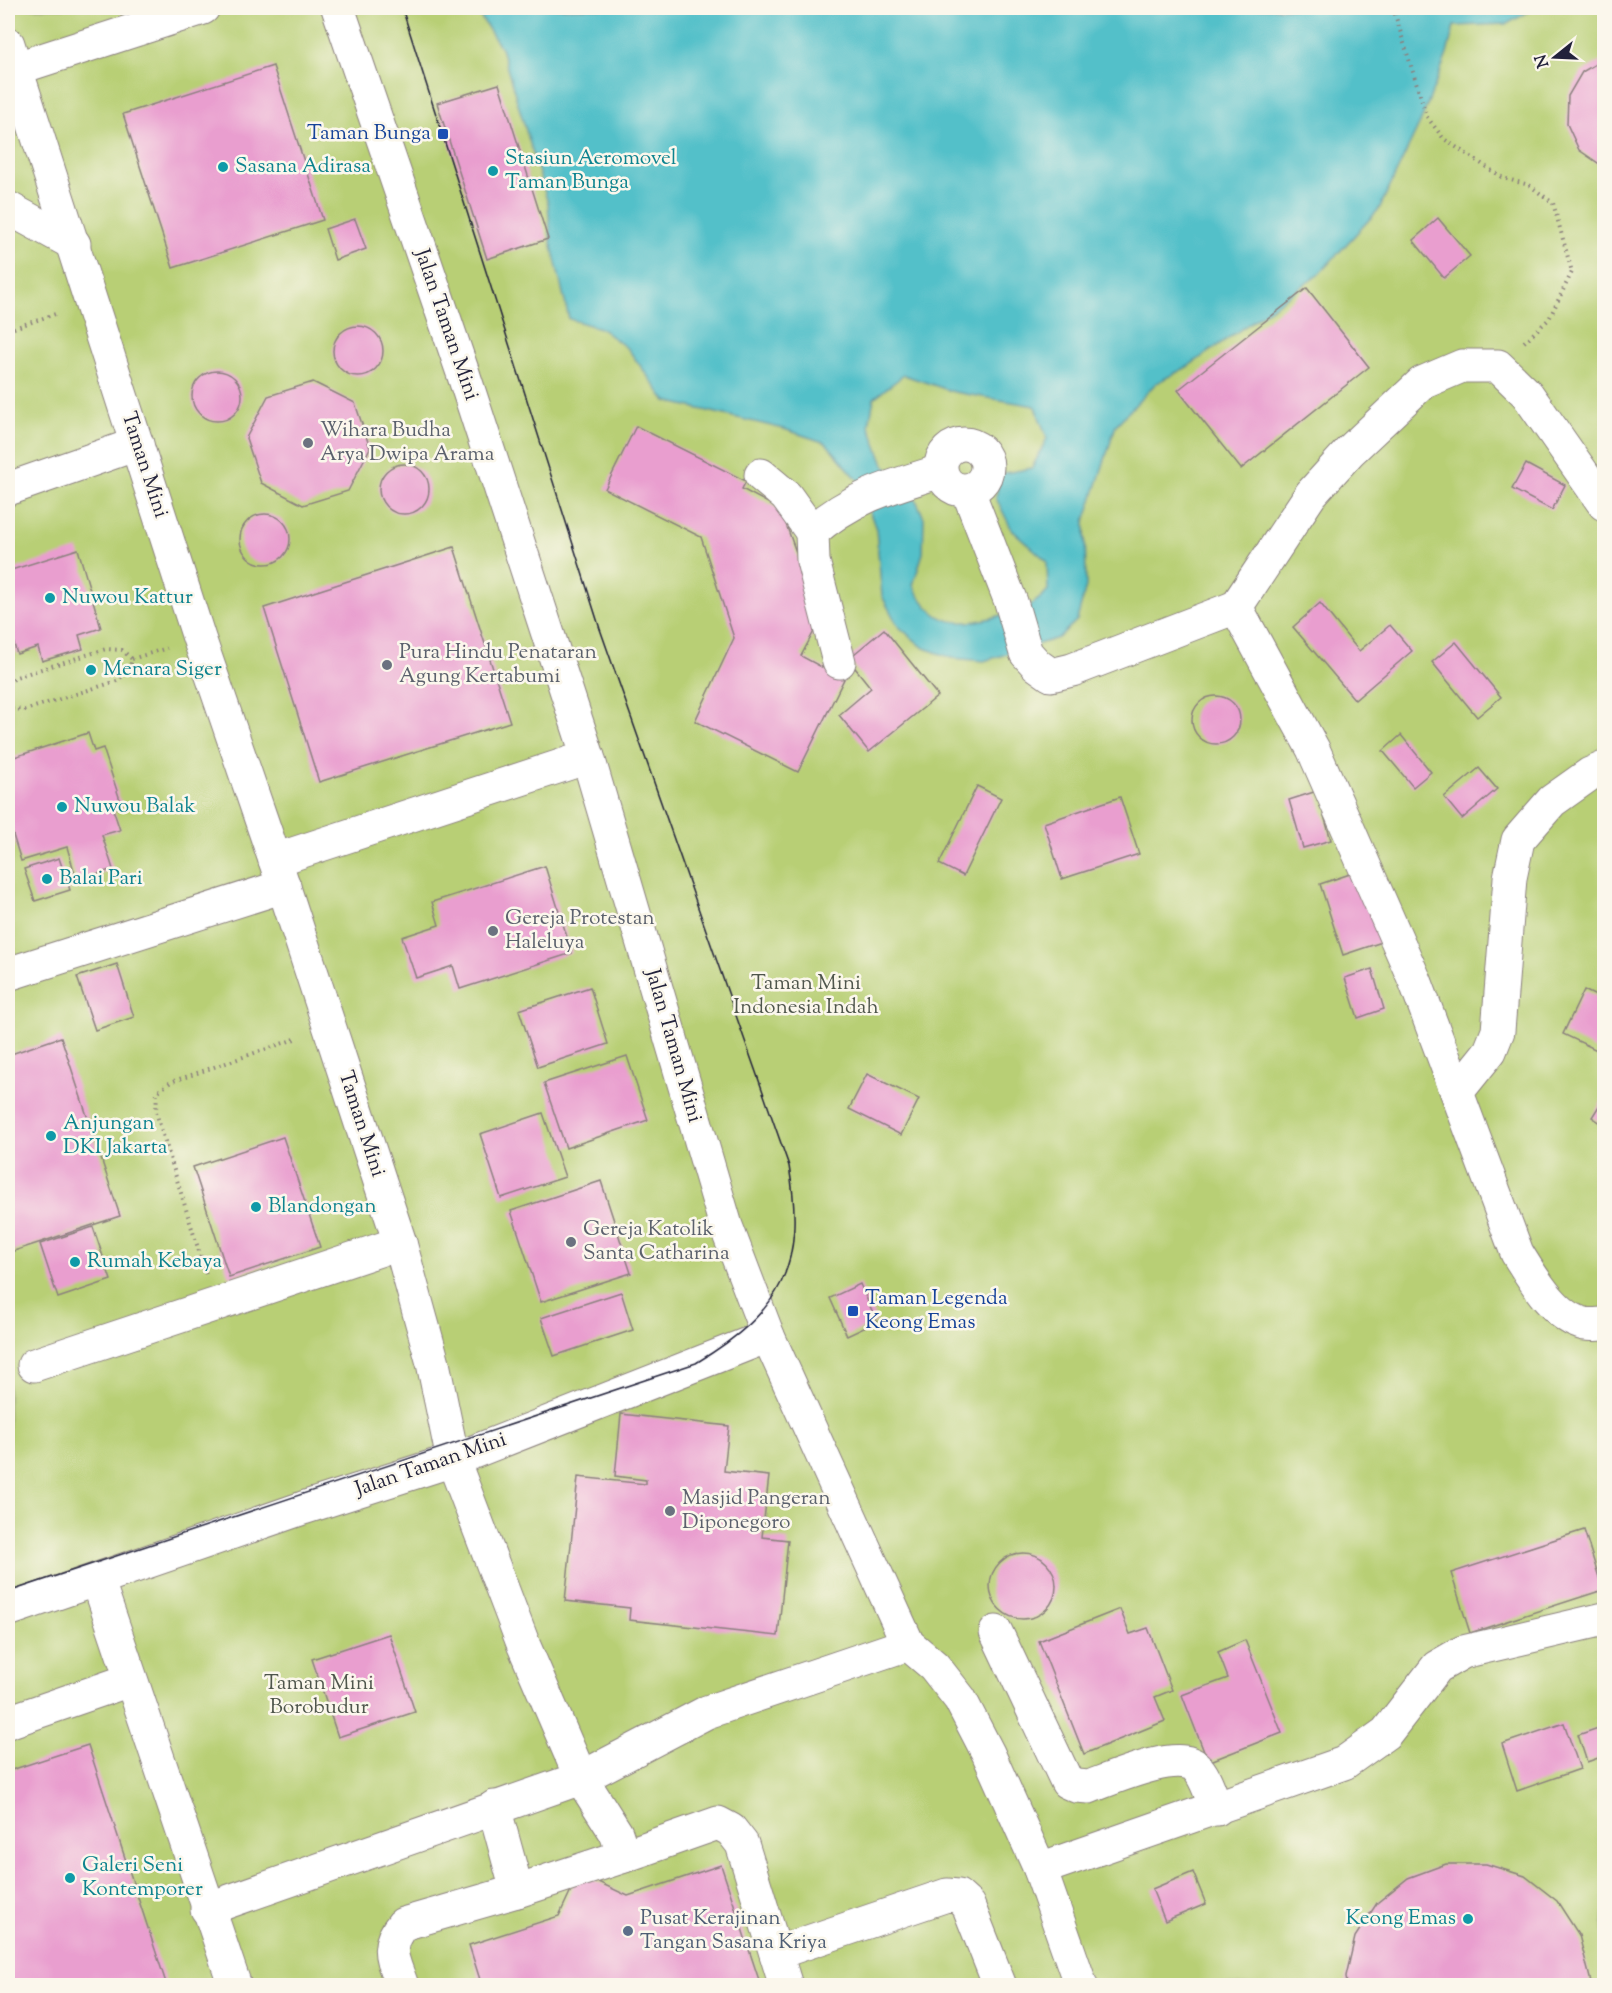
<svg xmlns="http://www.w3.org/2000/svg" width="1612" height="1993" font-family="'Sorts Mill Goudy',serif">
<style>
.green{fill:#b8cf74;stroke:#6d7858;stroke-width:1.5}
.water{fill:#52c0c9;stroke:#3a7182;stroke-width:1.5;fill-rule:evenodd}
.building{fill:#e99ecf}
.lines{fill:none;stroke-linecap:round;stroke-linejoin:round}
.minor-casing{stroke:#8b807e;stroke-width:35}
.path{stroke:#8b807e;stroke-width:4;stroke-dasharray:1.5 4.5;stroke-linecap:butt}
.minor{stroke:#fff;stroke-width:33}
.tram{stroke:#22223b;stroke-width:1.5}
.transit-dot{fill:#1a4fb4;stroke:#fbf7ec;stroke-width:2}
.culture-dot{fill:#0f9aa8;stroke:#fbf7ec;stroke-width:2}
.worship-dot{fill:#6b7280;stroke:#fbf7ec;stroke-width:2}
.service-dot{fill:#5c6f8a;stroke:#fbf7ec;stroke-width:2}
.labels{text-anchor:middle;dominant-baseline:central;stroke-width:5;stroke-linejoin:round;paint-order:stroke}
.transit-label{font-size:21px;fill:#164399;stroke:#fbf7ec;text-anchor:end}
.culture-label{font-size:21px;fill:#0d838f;stroke:#fbf7ec;text-anchor:start}
.street-label{font-size:21px;fill:#22223b;stroke:#fbf7ec}
.worship-label{font-size:21px;fill:#5b616d;stroke:#fbf7ec;text-anchor:start}
.park-label{font-size:21px;fill:#4f564c;stroke:#fbf7ec}
.service-label{font-size:21px;fill:#4e5e75;stroke:#fbf7ec;text-anchor:start}
</style>
<rect width="100%" height="100%" fill="#fbf7ec"/>
<filter id="ink" filterUnits="userSpaceOnUse"><feTurbulence type="fractalNoise" baseFrequency=".0167" numOctaves="2"/><feDisplacementMap in="SourceGraphic" scale="12" xChannelSelector="R" yChannelSelector="G"/><feConvolveMatrix kernelMatrix="1 2 1 2 8 2 1 2 1" color-interpolation-filters="sRGB"/></filter>
<filter id="wash" filterUnits="userSpaceOnUse"><feTurbulence type="fractalNoise" baseFrequency=".008" numOctaves="4" result="noise"/><feDisplacementMap in="SourceGraphic" scale="24" xChannelSelector="R" yChannelSelector="G"/><feGaussianBlur stdDeviation="1.35" result="paint"/><feColorMatrix in="noise" values="0 0 0 0 0 0 0 0 0 0 0 0 0 0 0 0 0 1.4 0 .05"/><feComposite in="paint" operator="in"/></filter>
<g filter="url(#wash)">
<rect width="100%" height="100%" fill="#f4dfc2"/>
<path class="green" d="M8 8H1604V1985L8 1986Z"/>
<path class="water" d="M464 8H1535L1507 24 1454 26 1447 54 1420 123 1379 209 1318 275 1187 367 1156 383 1116 425 1085 522 1086 586 1077 620 1058 638 984 661 952 658 924 648 898 626 882 596 876 529 858 480 826 443 784 429 666 401 628 349 600 328 569 319 551 242 548 203 501 48 480 16ZM904 375 954 392 1035 406 1047 438 1032 468 1000 474 996 498 1012 530 1047 561 1048 590C1032 608 1022 609 999 616 958 627 934 627 913 585L923 553 924 518 911 489 884 465 869 425 874 398Z"/>
<g id="blocks">
<g class="building">
<path d="M1604 59V167L1579 150 1567 124 1568 96 1582 72Z"/>
<path d="M273 66 323 220 173 268 123 114Z"/>
<path d="M499 84 548 239 487 259 437 103Z"/>
<path d="M1438 218 1470 256 1444 278 1413 240Z"/>
<path d="M355 219 366 249 335 260 325 229Z"/>
<path d="M1307 288 1369 367 1241 469 1178 390Z"/>
<circle cx="358" cy="351" r="25"/>
<circle cx="217" cy="396" r="25"/>
<path d="M313 382 355 403 370 448 348 491 303 505 261 483 246 438 268 396Z"/>
<path d="M636 426 746 481 742 489 781 510 820 620 801 656 844 679 798 772 695 721 734 638 701 537 605 489Z"/>
<circle cx="404" cy="489" r="25"/>
<path d="M1526 464 1565 485 1552 510 1512 489Z"/>
<circle cx="265" cy="539" r="25"/>
<path d="M454 547 510 722 319 782 264 608Z"/>
<path d="M78 549 101 628 79 635 83 649 42 661 38 647 17 654 8 624V571Z"/>
<path d="M1320 603 1359 651 1390 625 1412 651 1355 700 1293 627Z"/>
<path d="M884 629 938 696 869 752 839 715 871 688 848 659Z"/>
<path d="M1456 642 1501 697 1477 717 1432 662Z"/>
<circle cx="1216" cy="720" r="24"/>
<path d="M88 733 94 751 103 748 122 806 113 809 120 830 102 835 113 869 77 881 67 847 21 861 8 819V759Z"/>
<path d="M1401 735 1431 772 1413 787 1383 751Z"/>
<path d="M1479 768 1497 789 1462 819 1444 797Z"/>
<path d="M977 786 1001 798 963 876 939 864Z"/>
<path d="M1317 791 1331 840 1303 848 1289 800Z"/>
<path d="M1120 797 1139 854 1062 879 1044 823Z"/>
<path d="M59 858 70 890 35 901 24 869Z"/>
<path d="M545 866 572 953 460 989 453 966 416 978 402 937 439 925 432 902Z"/>
<path d="M1359 871 1382 942 1343 955 1320 884Z"/>
<path d="M117 964 134 1017 95 1030 77 977Z"/>
<path d="M1372 969 1384 1009 1358 1018 1345 978Z"/>
<path d="M590 987 608 1044 538 1067 519 1010Z"/>
<path d="M1584 990 1604 1000V1045L1601 1052 1563 1034Z"/>
<path d="M61 1037 120 1216 8 1253V1055Z"/>
<path d="M627 1056 648 1120 566 1148 544 1083Z"/>
<path d="M867 1074 919 1099 901 1135 849 1109Z"/>
<path d="M1604 1098V1125L1592 1117Z"/>
<path d="M543 1113 565 1177 501 1198 480 1134Z"/>
<path d="M283 1137 320 1247 229 1277 193 1167Z"/>
<path d="M601 1181 631 1273 541 1302 511 1211Z"/>
<path d="M93 1227 111 1280 58 1298 40 1244Z"/>
<path d="M860 1284 877 1322 847 1336 830 1298Z"/>
<path d="M621 1292 633 1330 554 1356 541 1318Z"/>
<path d="M621 1414 729 1426 724 1471 769 1476 762 1537 788 1540 778 1636 629 1620 630 1608 565 1601 578 1477 646 1484V1480L615 1476Z"/>
<path d="M1584 1530 1603 1590 1470 1633 1451 1573Z"/>
<circle cx="1023" cy="1586" r="33"/>
<path d="M1120 1609 1130 1634 1148 1628 1172 1690 1155 1697 1165 1721 1084 1754 1039 1641Z"/>
<path d="M389 1634 415 1712 338 1737 312 1659Z"/>
<path d="M1245 1640 1282 1733 1208 1762 1182 1695 1228 1678 1218 1652Z"/>
<path d="M1564 1723 1580 1769 1517 1791 1502 1744Z"/>
<path d="M1604 1726V1756L1587 1762 1578 1735Z"/>
<path d="M88 1745 167 1986H8V1771Z"/>
<path d="M1446 1864H1486L1525 1876 1557 1901 1579 1935 1592 1986H1347L1346 1976 1355 1937 1377 1903 1408 1878Z"/>
<path d="M721 1865 761 1986H482L469 1945 559 1916 579 1873 628 1896Z"/>
<path d="M1193 1872 1206 1904 1165 1921 1152 1889Z"/>
</g>
</g>
</g>
<g filter="url(#ink)">
<use href="#blocks" fill-opacity="0" stroke="#8b807e" stroke-width="1.5"/>
<g class="lines">
<defs>
<g id="minor">
<path d="M8 44 199 638 275 860 400 1243 433 1363 453 1460 524 1646 581 1778 616 1833 624 1856 718 1823 731 1830 742 1844 786 1986"/>
<path d="M8 71 203 8"/>
<path d="M8 208 74 244"/>
<circle cx="964" cy="467" r="23"/>
<path d="M761 475 786 496 812 532"/>
<path d="M8 489 137 444"/>
<path d="M968 491 1011 602 1026 653 1037 665 1051 675 1072 670 1236 607 1311 494 1350 451 1422 383 1462 366H1498L1527 394 1604 504"/>
<path d="M1236 607 1313 749 1416 983 1517 1253C1532 1277 1555 1318 1585 1324 1591 1325 1599 1324 1604 1324"/>
<path d="M839 662 813 561 812 532C851 497 892 486 941 471"/>
<path d="M275 860 588 757"/>
<path d="M8 974 284 886"/>
<path d="M1457 1092 1490 1051 1498 1031 1510 878 1518 840 1552 801 1590 774 1604 768"/>
<path d="M768 1336 908 1644 934 1666 960 1699 988 1753 1040 1869 1081 1986"/>
<path d="M34 1365 400 1243"/>
<path d="M98 1581 235 1986"/>
<path d="M8 1610 303 1508 453 1460 768 1336 726 1226 588 757 463 373 338 8"/>
<path d="M996 1632 1067 1782 1076 1786 1089 1787C1111 1779 1179 1749 1196 1767 1206 1776 1211 1797 1217 1809"/>
<path d="M8 1722 130 1680"/>
<path d="M1040 1869 1344 1763 1386 1733 1437 1667 1463 1652 1604 1619"/>
<path d="M517 1891 624 1856"/>
<path d="M207 1909 581 1778 707 1712 908 1644"/>
<path d="M776 1953 947 1895 958 1896 968 1905 1000 1986"/>
<path d="M402 1986C393 1959 383 1948 403 1924L517 1891 494 1807"/>
</g>
</defs>
<use href="#minor" class="minor-casing"/>
<g class="path">
<path d="M1393 8 1427 117 1444 139 1503 178 1529 185 1553 203 1572 272 1549 319 1522 344"/>
<path d="M8 330 58 313"/>
<path d="M132 659 167 648"/>
<path d="M8 684 16 677 106 649 122 650 132 659"/>
<path d="M8 705 11 709 25 710 117 681 129 670 132 659"/>
<path d="M206 1274 156 1112 157 1092 171 1082 298 1038"/>
</g>
<use href="#minor" class="minor"/>
<path class="tram" d="M8 1592 696 1363C782 1311 806 1266 789 1166L600 629 402 8"/>
</g>
</g>
<g class="transit-dot">
<rect x="437" y="128" width="12" height="12" rx="3"/>
<rect x="847" y="1305" width="12" height="12" rx="3"/>
</g>
<g class="culture-dot">
<circle cx="223" cy="167" r="6"/>
<circle cx="493" cy="171" r="6"/>
<circle cx="50" cy="598" r="6"/>
<circle cx="91" cy="670" r="6"/>
<circle cx="62" cy="807" r="6"/>
<circle cx="47" cy="879" r="6"/>
<circle cx="51" cy="1136" r="6"/>
<circle cx="256" cy="1207" r="6"/>
<circle cx="75" cy="1262" r="6"/>
<circle cx="70" cy="1878" r="6"/>
<circle cx="1468" cy="1919" r="6"/>
</g>
<g class="worship-dot">
<circle cx="308" cy="443" r="6"/>
<circle cx="387" cy="665" r="6"/>
<circle cx="493" cy="931" r="6"/>
<circle cx="571" cy="1242" r="6"/>
<circle cx="670" cy="1511" r="6"/>
</g>
<circle class="service-dot" cx="628" cy="1931" r="6"/>
<g class="labels">
<g class="transit-label">
<text x="431" y="134">Taman Bunga</text>
<text x="865" y="1299" text-anchor="start">Taman Legenda<tspan x="865" dy="24">Keong Emas</tspan></text>
</g>
<g class="culture-label">
<text x="505" y="159">Stasiun Aeromovel<tspan x="505" dy="24">Taman Bunga</tspan></text>
<text x="235" y="167">Sasana Adirasa</text>
<text x="62" y="598">Nuwou Kattur</text>
<text x="103" y="670">Menara Siger</text>
<text x="74" y="807">Nuwou Balak</text>
<text x="59" y="879">Balai Pari</text>
<text x="63" y="1124">Anjungan<tspan x="63" dy="24">DKI Jakarta</tspan></text>
<text x="268" y="1207">Blandongan</text>
<text x="87" y="1262">Rumah Kebaya</text>
<text x="82" y="1866">Galeri Seni<tspan x="82" dy="24">Kontemporer</tspan></text>
<text x="1456" y="1919" text-anchor="end">Keong Emas</text>
</g>
<g class="street-label">
<text transform="translate(446 325) rotate(71)">Jalan Taman Mini</text>
<text transform="translate(144 465) rotate(72)">Taman Mini</text>
<text transform="translate(673 1046) rotate(74)">Jalan Taman Mini</text>
<text transform="translate(361 1124) rotate(72)">Taman Mini</text>
<text transform="translate(431 1465) rotate(-19)">Jalan Taman Mini</text>
</g>
<g class="worship-label">
<text x="320" y="431">Wihara Budha<tspan x="320" dy="24">Arya Dwipa Arama</tspan></text>
<text x="399" y="653">Pura Hindu Penataran<tspan x="399" dy="24">Agung Kertabumi</tspan></text>
<text x="505" y="919">Gereja Protestan<tspan x="505" dy="24">Haleluya</tspan></text>
<text x="583" y="1230">Gereja Katolik<tspan x="583" dy="24">Santa Catharina</tspan></text>
<text x="682" y="1499">Masjid Pangeran<tspan x="682" dy="24">Diponegoro</tspan></text>
</g>
<g class="park-label">
<text x="806" y="984">Taman Mini<tspan x="806" dy="24">Indonesia Indah</tspan></text>
<text x="319" y="1684">Taman Mini<tspan x="319" dy="24">Borobudur</tspan></text>
</g>
<g class="service-label">
<text x="640" y="1919">Pusat Kerajinan<tspan x="640" dy="24">Tangan Sasana Kriya</tspan></text>
</g>
</g>
<rect width="1612" height="1993" fill="none" stroke="#fbf7ec" stroke-width="30"/>
<g transform="translate(1555 57) rotate(252)" stroke="#fbf7ec" stroke-width="4.5" paint-order="stroke">
<path d="M0-4.5L10 22L0 15L-10 22Z" fill="#22223b"/>
<text y="-9" font-size="16" font-weight="bold" text-anchor="middle" fill="#22223b">N</text>
</g>
</svg>
